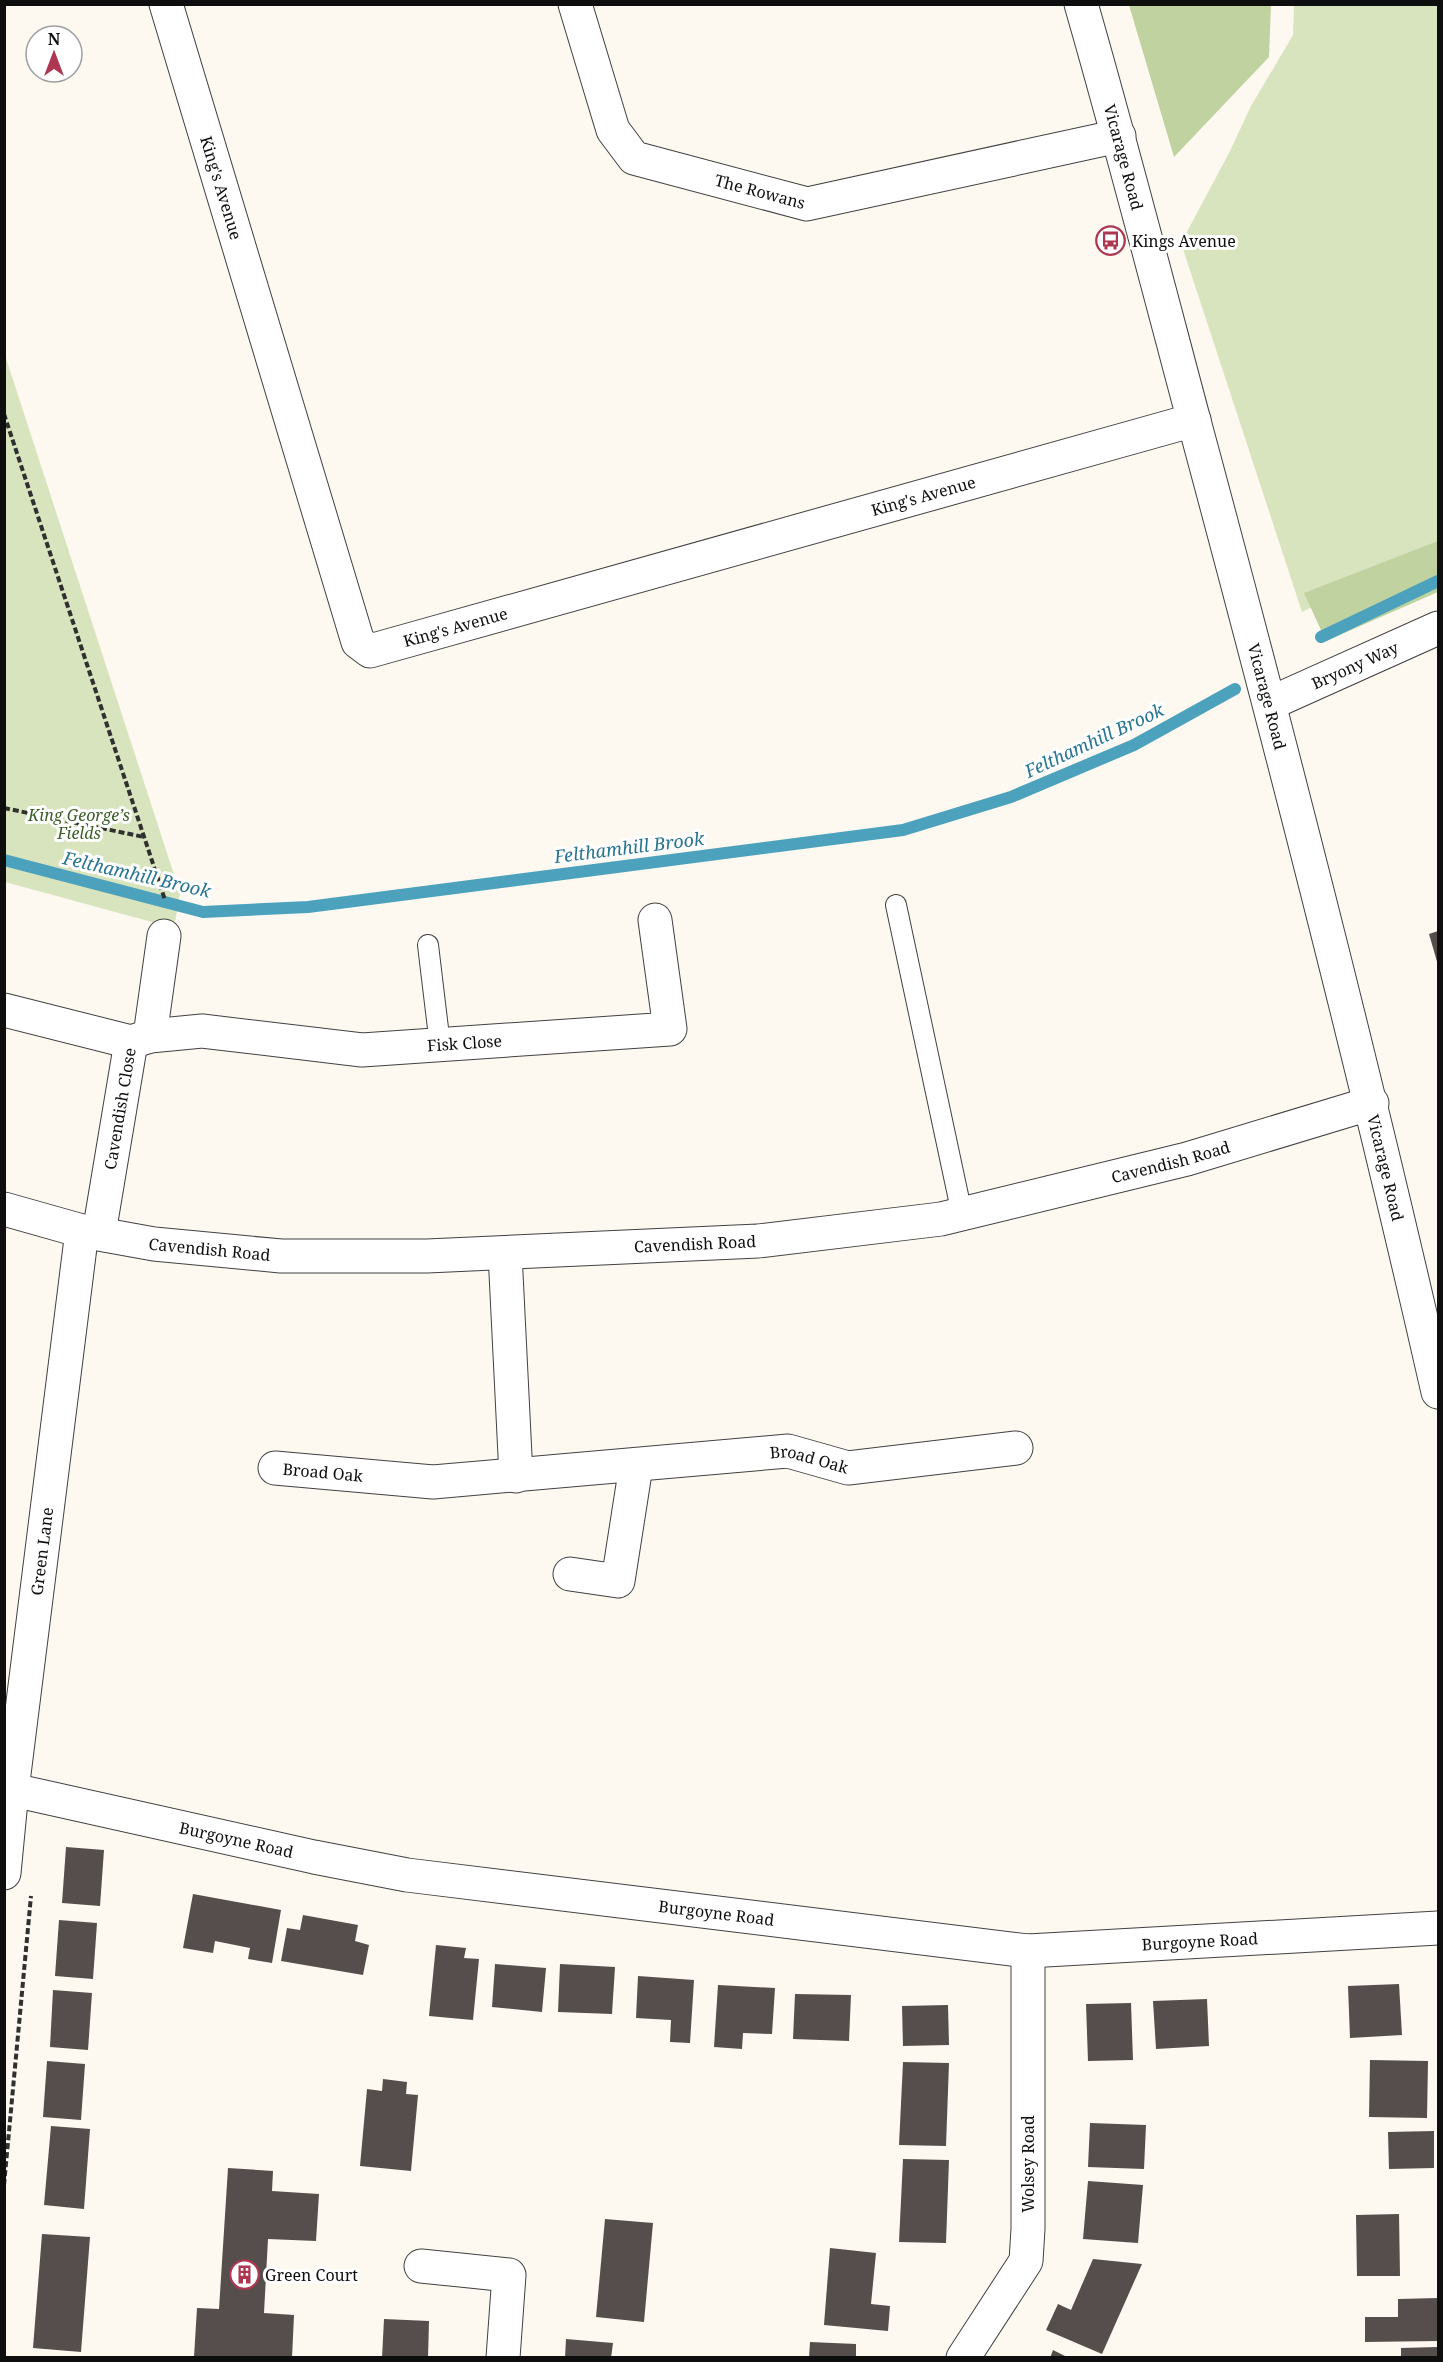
<svg xmlns="http://www.w3.org/2000/svg" width="1443" height="2362" font-family="'Noto Serif',serif">
<style>
.green{fill:#d8e4be}
.forest{fill:#bfd2a0}
.lines{fill:none;stroke-linecap:round;stroke-linejoin:round}
.stream{stroke:#4ca2bc;stroke-width:12}
.building{fill:#554e4c}
.service-casing{stroke:#414141;stroke-width:22}
.minor-casing{stroke:#414141;stroke-width:35}
.tertiary-casing{stroke:#414141;stroke-width:35}
.path{stroke:#303030;stroke-width:4;stroke-dasharray:6 3;stroke-linecap:butt}
.service{stroke:#fff;stroke-width:20}
.minor{stroke:#fff;stroke-width:33}
.tertiary{stroke:#fff;stroke-width:33}
.labels{text-anchor:middle;dominant-baseline:central;stroke-width:6;stroke-linejoin:round;paint-order:stroke}
.street-label{font-size:16px;fill:#0e0e0e;stroke:#fff}
.poi-label{font-size:16px;fill:#0e0e0e;stroke:#fff;text-anchor:start}
.park-label{font-size:16px;font-style:italic;fill:#3b5e26;stroke:#fff}
.water-label{font-size:18px;font-style:italic;fill:#277490;stroke:#fff}
</style>
<rect width="100%" height="100%" fill="#fdf9f1"/>
<g class="green">
<path d="M1294 5H1438V545L1302 612 1181 243 1229 153 1251 106 1293 35Z"/>
<path d="M4 352 180 893 174 928 5 882Z"/>
</g>
<g class="forest">
<path d="M1129 5H1271L1269 57 1174 157Z"/>
<path d="M1438 541V592L1326 641 1304 593Z"/>
</g>
<g class="lines">
<g class="stream">
<path d="M1321 637 1438 581"/>
<path d="M4 860 203 912 308 907 903 830 1011 797 1134 745 1235 689"/>
</g>
</g>
<g class="building">
<path d="M1438 931V965L1429 934Z"/>
<path d="M66 1847 104 1850 100 1906 62 1903Z"/>
<path d="M193 1894 281 1910 272 1963 248 1959 250 1948 215 1941 213 1953 183 1948Z"/>
<path d="M303 1915 358 1925 355 1941 369 1945 363 1975 281 1961 287 1928 300 1930Z"/>
<path d="M59 1920 97 1923 93 1979 55 1976Z"/>
<path d="M436 1945 466 1948 464 1958 479 1959 473 2020 429 2016Z"/>
<path d="M495 1964 546 1968 542 2012 492 2007Z"/>
<path d="M560 1964 615 1967 612 2014 558 2012Z"/>
<path d="M638 1976 694 1980 690 2043 670 2042 671 2020 636 2018Z"/>
<path d="M1399 1984 1402 2035 1350 2038 1348 1986Z"/>
<path d="M718 1985 775 1988 772 2034 743 2033 742 2049 714 2047Z"/>
<path d="M53 1990 92 1993 88 2050 50 2047Z"/>
<path d="M795 1994 851 1995 849 2041 793 2039Z"/>
<path d="M1207 1999 1209 2046 1156 2049 1153 2001Z"/>
<path d="M1131 2003 1133 2060 1088 2061 1086 2004Z"/>
<path d="M948 2005 949 2045 903 2046 902 2006Z"/>
<path d="M1370 2060 1428 2061 1427 2118 1369 2117Z"/>
<path d="M47 2061 85 2064 81 2120 43 2117Z"/>
<path d="M903 2062 949 2063 946 2146 899 2145Z"/>
<path d="M383 2079 407 2082 406 2094 418 2095 411 2171 360 2166 367 2089 382 2091Z"/>
<path d="M1090 2123 1146 2125 1144 2169 1088 2167Z"/>
<path d="M51 2126 90 2129 84 2209 44 2205Z"/>
<path d="M1434 2131V2168L1389 2169 1388 2132Z"/>
<path d="M903 2159 949 2160 946 2243 899 2242Z"/>
<path d="M228 2168 273 2171 272 2191 319 2194 316 2241 268 2239 264 2313 294 2315 292 2358 194 2357 197 2308 219 2309Z"/>
<path d="M1088 2181 1143 2185 1138 2243 1083 2239Z"/>
<path d="M1399 2214 1400 2276H1357L1356 2215Z"/>
<path d="M605 2219 653 2223 644 2322 596 2317Z"/>
<path d="M42 2234 90 2237 81 2352 33 2348Z"/>
<path d="M830 2248 876 2253 871 2304 890 2306 888 2331 824 2325Z"/>
<path d="M1093 2259 1142 2264 1102 2354 1046 2330 1058 2304 1071 2310Z"/>
<path d="M1438 2298V2341L1365 2342V2317H1398V2299Z"/>
<path d="M384 2319 429 2321 428 2358H382Z"/>
<path d="M566 2339 613 2343 611 2358H565Z"/>
<path d="M810 2342 856 2344V2358H809Z"/>
<path d="M1438 2347V2358H1401V2348Z"/>
<path d="M1053 2350 1069 2358H1050Z"/>
</g>
<g class="lines">
<defs>
<g id="service">
<path d="M896 905 962 1214"/>
<path d="M428 945 440 1045"/>
</g>
<g id="minor">
<path id="s1" d="M166 4 358 642 370 651 1194 420"/>
<path id="s2" d="M575 4 613 130 634 158 807 204 1119 136"/>
<path id="s3" d="M1271 703 1438 628"/>
<path d="M4 1010 131 1042"/>
<path d="M150 1036 164 936"/>
<path id="s4" d="M131 1042 150 1036 202 1031 362 1050 670 1029 655 920"/>
<path id="s5" d="M4 1209 82 1231 154 1244 281 1256H427L758 1241 941 1219 1187 1159 1372 1103"/>
<path id="s6" d="M99 1233 131 1042"/>
<path d="M505 1253 516 1476"/>
<path id="s7" d="M275 1468 433 1482 788 1451 848 1468 1016 1448"/>
<path d="M570 1574 618 1581 636 1466"/>
<path id="s8" d="M4 1788 314 1857 407 1875 1028 1951 1438 1928"/>
<path id="s9" d="M4 1873 12 1790 82 1231"/>
<path d="M421 2266 509 2275 503 2358"/>
<path d="M963 2358 1026 2261 1028 2229V1951"/>
</g>
<g id="tertiary">
<path id="s10" d="M1081 4C1121 143 1157 282 1194 421 1281 744 1364 1066 1438 1392"/>
</g>
</defs>
<use href="#service" class="service-casing"/>
<use href="#minor" class="minor-casing"/>
<use href="#tertiary" class="tertiary-casing"/>
<g class="path">
<path d="M4 414 165 900"/>
<path d="M4 808 144 837"/>
<path d="M4 2185 31 1896"/>
</g>
<use href="#service" class="service"/>
<use href="#minor" class="minor"/>
<use href="#tertiary" class="tertiary"/>
</g>
<defs>
<symbol id="bus-ring" viewBox="-11 -11 22 22"><circle r="9.5" fill="#fff" stroke="#ad3751" stroke-width="1.5"/><path d="M-5-6H5V4H4V6H2V4H-2V6H-4V4H-5ZM-3.5-4V0h7V-4ZM-3.5 1.2v1.5H-2V1.2ZM2 1.2v1.5H3.5V1.2Z" fill="#ad3751"/></symbol>
<symbol id="building-ring" viewBox="-11 -11 22 22"><circle r="9.5" fill="#fff" stroke="#ad3751" stroke-width="1.5"/><path d="M-4-6H4V6H1V3H-1V6H-4ZM-2.5-4.3h1.7v1.8h-1.7ZM.8-4.3h1.7v1.8H.8ZM-2.5-1h1.7V.8h-1.7ZM.8-1h1.7V.8H.8Z" fill="#ad3751"/></symbol>
</defs>
<g fill-rule="evenodd">
<use href="#bus-ring" x="1094" y="224" width="33" height="33"/>
<use href="#building-ring" x="228" y="2258" width="33" height="33"/>
</g>
<g class="labels">
<g class="street-label">
<text stroke="none"><textPath href="#s10" startOffset="159">Vicarage Road</textPath></text>
<text stroke="none"><textPath href="#s1" startOffset="192">King's Avenue</textPath></text>
<text stroke="none"><textPath href="#s2" startOffset="297">The Rowans</textPath></text>
<text stroke="none"><textPath href="#s1" startOffset="1256">King's Avenue</textPath></text>
<text stroke="none"><textPath href="#s1" startOffset="770">King's Avenue</textPath></text>
<text stroke="none"><textPath href="#s3" startOffset="92">Bryony Way</textPath></text>
<text stroke="none"><textPath href="#s10" startOffset="717">Vicarage Road</textPath></text>
<text stroke="none"><textPath href="#s4" startOffset="336">Fisk Close</textPath></text>
<text stroke="none"><textPath href="#s6" startOffset="126">Cavendish Close</textPath></text>
<text stroke="none"><textPath href="#s5" startOffset="1180">Cavendish Road</textPath></text>
<text stroke="none"><textPath href="#s10" startOffset="1203">Vicarage Road</textPath></text>
<text stroke="none"><textPath href="#s5" startOffset="696">Cavendish Road</textPath></text>
<text stroke="none"><textPath href="#s5" startOffset="210">Cavendish Road</textPath></text>
<text stroke="none"><textPath href="#s7" startOffset="537">Broad Oak</textPath></text>
<text stroke="none"><textPath href="#s7" startOffset="48">Broad Oak</textPath></text>
<text stroke="none"><textPath href="#s9" startOffset="324">Green Lane</textPath></text>
<text stroke="none"><textPath href="#s8" startOffset="238">Burgoyne Road</textPath></text>
<text stroke="none"><textPath href="#s8" startOffset="724">Burgoyne Road</textPath></text>
<text stroke="none"><textPath href="#s8" startOffset="1210">Burgoyne Road</textPath></text>
<text transform="translate(1028 2164) rotate(-90)">Wolsey Road</text>
</g>
<g class="poi-label">
<text x="1132" y="241">Kings Avenue</text>
<text x="265" y="2275">Green Court</text>
</g>
<g class="park-label">
<text x="79" y="815">King George’s<tspan x="79" dy="18">Fields</tspan></text>
</g>
<g class="water-label">
<text transform="translate(1094 740) rotate(-25)">Felthamhill Brook</text>
<text transform="translate(629 847) rotate(-7)">Felthamhill Brook</text>
<text transform="translate(137 874) rotate(13)">Felthamhill Brook</text>
</g>
</g>
<rect width="1443" height="2362" fill="none" stroke="#0e0e0e" stroke-width="12"/>
<g transform="translate(54 54)"><circle r="28" fill="#ffffff" stroke="#9f9f9f" stroke-width="1.5"/>
<path d="M0-4.5L10 22L0 15L-10 22Z" fill="#ad3751"/>
<text y="-9" font-size="16" font-weight="bold" text-anchor="middle" fill="#0e0e0e">N</text>
</g>
</svg>
